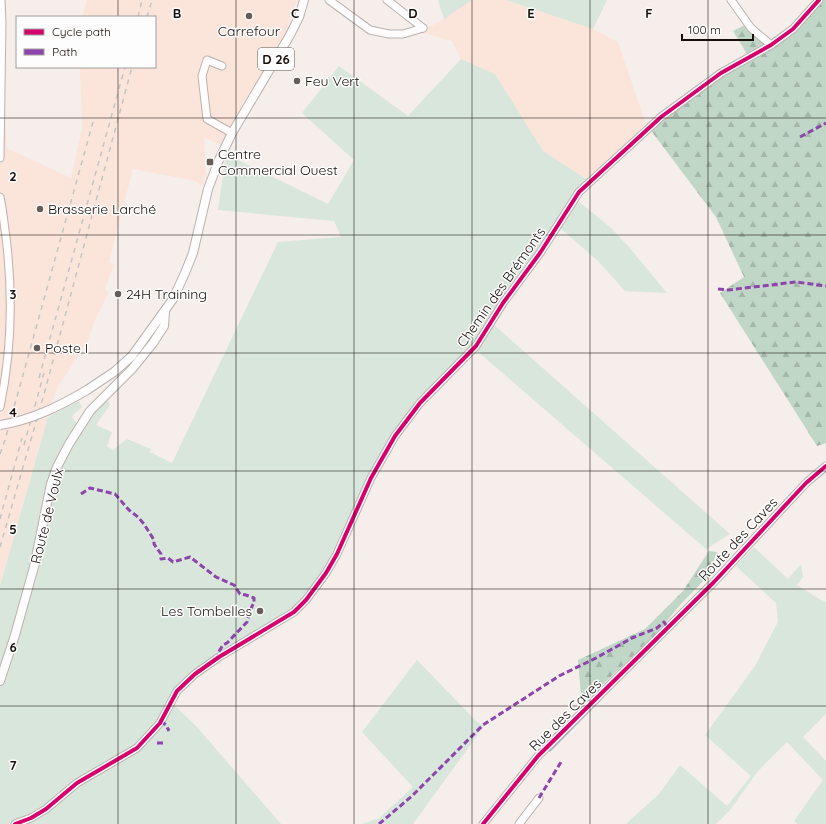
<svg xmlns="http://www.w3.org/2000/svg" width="826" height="824" font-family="Quicksand,sans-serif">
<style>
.built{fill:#fbe5db}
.grass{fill:#d8e6db}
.forest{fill:url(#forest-firs)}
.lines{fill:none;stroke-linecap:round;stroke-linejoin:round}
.stream{stroke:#a1b0c8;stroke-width:1.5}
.minor-casing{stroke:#bab2ae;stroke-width:9}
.major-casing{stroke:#bab2ae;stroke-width:10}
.minor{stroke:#fefcfc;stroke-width:7}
.major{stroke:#fefcfc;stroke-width:8}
.rail{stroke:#c6c4c2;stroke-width:1.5;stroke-dasharray:5 5;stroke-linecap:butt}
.major-bridge-casing{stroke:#bab2ae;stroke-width:10;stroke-linecap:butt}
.major-bridge{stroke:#fefcfc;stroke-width:8}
.quiet{stroke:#8e44ad;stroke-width:3;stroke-dasharray:6 3;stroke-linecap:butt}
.cycleway-casing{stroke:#fdfdfd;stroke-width:6}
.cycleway{stroke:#d6006c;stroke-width:4}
.grid{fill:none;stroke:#180f0b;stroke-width:1;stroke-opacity:0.55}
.poi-dot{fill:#665d59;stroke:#fdfdfd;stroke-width:1.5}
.labels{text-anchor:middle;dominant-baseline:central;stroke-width:3;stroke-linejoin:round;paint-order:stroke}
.shield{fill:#fdfdfd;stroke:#5d5654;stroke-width:1}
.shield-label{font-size:13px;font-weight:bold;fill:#180f0b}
.poi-label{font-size:14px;fill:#180f0b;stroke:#fdfdfd;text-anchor:start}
.street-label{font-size:14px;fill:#180f0b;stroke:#fdfdfd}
.grid-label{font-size:13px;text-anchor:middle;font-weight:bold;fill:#180f0b;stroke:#fdfdfd;stroke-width:3;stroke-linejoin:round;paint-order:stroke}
</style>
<defs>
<pattern id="forest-firs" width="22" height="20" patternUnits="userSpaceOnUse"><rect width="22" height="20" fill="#c0d6c7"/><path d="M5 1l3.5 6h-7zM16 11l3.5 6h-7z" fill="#a4b6aa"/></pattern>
</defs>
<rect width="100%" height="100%" fill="#f6eeea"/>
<g class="built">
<path d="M87 0H297L286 33 221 145 204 137 206 174 202 186 195 181 133 169 109 262 114 264 105 289 109 292 96 318 87 343 59 385 50 406 5 420 2 430 12 428 48 417 0 586V110L5 111 7 148 71 178 82 128 80 67H155V17H82Z"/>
<path d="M472 0H506L593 29 618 42 646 124 588 180 543 151 495 74 461 59 452 41 420 32 444 19Z"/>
</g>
<g class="grass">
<path d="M438 0H472L444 19Z"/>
<path d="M506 0H607L593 29Z"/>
<path d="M461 59 495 74 543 151 588 180 577 200 611 228 628 246 667 293 625 291 599 262 559 227 493 324 730 534 706 549 476 350 424 404 406 425 378 470 338 559 320 587 297 612 223 657 191 682 173 702 175 706 196 726 281 824H0V586L48 417 79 401 82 407 74 414 72 417 76 423 85 426 94 412 107 399 110 405 96 425 112 432 107 446 113 450 127 439 151 449 150 452 172 463 278 242 341 237 334 221 218 210 226 154 328 204 354 160 302 113 339 66 408 116Z"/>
<path d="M754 547 788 579 801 564 803 577 797 585 824 602 826 601V714L803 737 826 761V824H798L794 821 823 780 787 742 758 771 730 810 716 824H626L659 794 680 765 727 806 751 776 705 735 755 666 778 622 776 603 736 566Z"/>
<path d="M417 660 477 722 484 726 413 824H362L379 818 413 787 362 732Z"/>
</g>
<g class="forest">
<path d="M822 0H826V443L817 446 720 293 744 277 716 217 646 124 747 54 733 31 747 24 771 48Z"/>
<path d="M709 551 717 552 709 575 681 604 655 635 600 687 581 696 578 660 645 629 683 591Z"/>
</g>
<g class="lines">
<g class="stream">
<path d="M813 481 826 471"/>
<path d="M550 751 600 700"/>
</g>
<defs>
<g id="minor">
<path d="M329 0 370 30 389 34H403L423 28"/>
<path d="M387 0 423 28"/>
<path d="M731 0 751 28 771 45"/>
<path d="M222 66 207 60 202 76 207 119 232 133"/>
<path d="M0 158 2 22 1 0"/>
<path d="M0 197C3 210 4 224 6 237 13 294 12 350 0 407"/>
<path d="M15 824 31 818 46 809 77 783 137 748 160 723 177 691 195 674 219 657 294 612 306 600 326 573 337 554 371 478 395 436 420 403 476 346 503 303 540 253 579 192 661 117 721 73 771 45 793 29 819 0"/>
<path d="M483 824 538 756 714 582 806 483 826 466"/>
<path d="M519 824 539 798"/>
</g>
<g id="major">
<path d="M87 390 114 372 132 356 173 299 185 273 193 253 208 189 219 160 232 133 290 35 299 17 304 0"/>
<path d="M0 681 15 635 34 567 51 484 57 467 69 444 90 411 132 369 153 343 164 326 165 311"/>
</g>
</defs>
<use href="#minor" class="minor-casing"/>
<use href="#major" class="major-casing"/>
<use href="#minor" class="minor"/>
<use href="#major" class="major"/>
<g class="rail">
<path d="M138 17 142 0"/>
<path d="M147 17 152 0"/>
<path d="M39 378 125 67"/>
<path d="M24 445 44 373"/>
<path d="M0 454 5 440 93 122"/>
<path d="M0 519 22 438"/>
<path d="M0 547 43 398 132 67"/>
</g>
<defs>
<path id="major-bridge" d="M0 425C32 420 60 406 87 390"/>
</defs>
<use href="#major-bridge" class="major-bridge-casing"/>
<use href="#major-bridge" class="major-bridge"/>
<g class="quiet">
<path d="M800 137 826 123"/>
<path d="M718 289 728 290 796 282 826 286"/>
<path d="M81 494 90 488 115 494 129 510 138 517 144 524 154 540V544L161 554V559L168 558 173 562 190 557 216 577 234 585 240 594 246 595 254 598V602L250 611 247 622 227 643 223 645 218 653 219 657"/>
<path d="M161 721 166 725 169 731"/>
<path d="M157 743H163"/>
<path d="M539 798 561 762"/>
<path d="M379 824 412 796 483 725 559 676 596 658 632 638 657 628 664 622 668 628"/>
</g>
<defs>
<g id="cycleway">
<path d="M15 824 31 818 46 809 77 783 137 748 160 723 177 691 195 674 219 657 294 612 306 600 326 573 337 554 371 478 395 436 420 403 476 346 503 303 540 253 579 192 661 117 721 73 771 45 793 29 819 0"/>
<path d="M483 824 538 756 714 582 806 483 826 466"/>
</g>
</defs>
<use href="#cycleway" class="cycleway-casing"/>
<use href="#cycleway" class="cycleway"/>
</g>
<path class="grid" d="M118 0V17M236 0V824M354 0V824M472 0V824M590 0V824M708 0V824M118 67V824M0 118H826M0 235H826M0 353H826M0 471H826M0 589H826M0 706H826"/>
<g class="poi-dot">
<circle cx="249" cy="16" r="4"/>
<circle cx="297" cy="81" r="4"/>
<rect x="206" y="158" width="8" height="8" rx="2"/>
<circle cx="40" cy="209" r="4"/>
<circle cx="118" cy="294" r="4"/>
<circle cx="37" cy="348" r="4"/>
<circle cx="260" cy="611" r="4"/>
</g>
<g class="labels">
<rect class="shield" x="258" y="48" width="36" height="22" rx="3"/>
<g class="shield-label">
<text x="276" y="59">D 26</text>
</g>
<g class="poi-label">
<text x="249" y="31" text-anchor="middle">Carrefour</text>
<text x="305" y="81">Feu Vert</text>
<text x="218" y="154">Centre<tspan x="218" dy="16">Commercial Ouest</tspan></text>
<text x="48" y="209">Brasserie Larché</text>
<text x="126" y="294">24H Training</text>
<text x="45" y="348">Poste I</text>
<text x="252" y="611" text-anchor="end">Les Tombelles</text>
</g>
<g class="street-label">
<text transform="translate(501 287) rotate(-55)">Chemin des Brémonts</text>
<text transform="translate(47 516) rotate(-76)">Route de Voulx</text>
<text transform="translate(738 539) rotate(-47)">Route des Caves</text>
<text transform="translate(565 715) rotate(-45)">Rue des Caves</text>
</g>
</g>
<g class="grid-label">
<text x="177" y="18">B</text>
<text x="295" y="18">C</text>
<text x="413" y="18">D</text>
<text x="531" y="18">E</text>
<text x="649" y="18">F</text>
<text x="13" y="181">2</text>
<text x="13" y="299">3</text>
<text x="13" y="417">4</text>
<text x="13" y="534">5</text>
<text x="13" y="652">6</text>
<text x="13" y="770">7</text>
</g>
<rect x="16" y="16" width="140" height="52" fill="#fdfdfd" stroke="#a19e9c"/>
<rect x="24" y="29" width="20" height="6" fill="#d6006c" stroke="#a19e9c"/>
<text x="52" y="36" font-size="12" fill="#180f0b">Cycle path</text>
<rect x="24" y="49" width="20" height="6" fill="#8e44ad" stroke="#a19e9c"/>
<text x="52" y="56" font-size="12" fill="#180f0b">Path</text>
<path d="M682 34v6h71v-6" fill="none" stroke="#180f0b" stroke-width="2"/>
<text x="688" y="34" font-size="12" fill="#180f0b" stroke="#fdfdfd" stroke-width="3" paint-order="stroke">100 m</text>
</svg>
